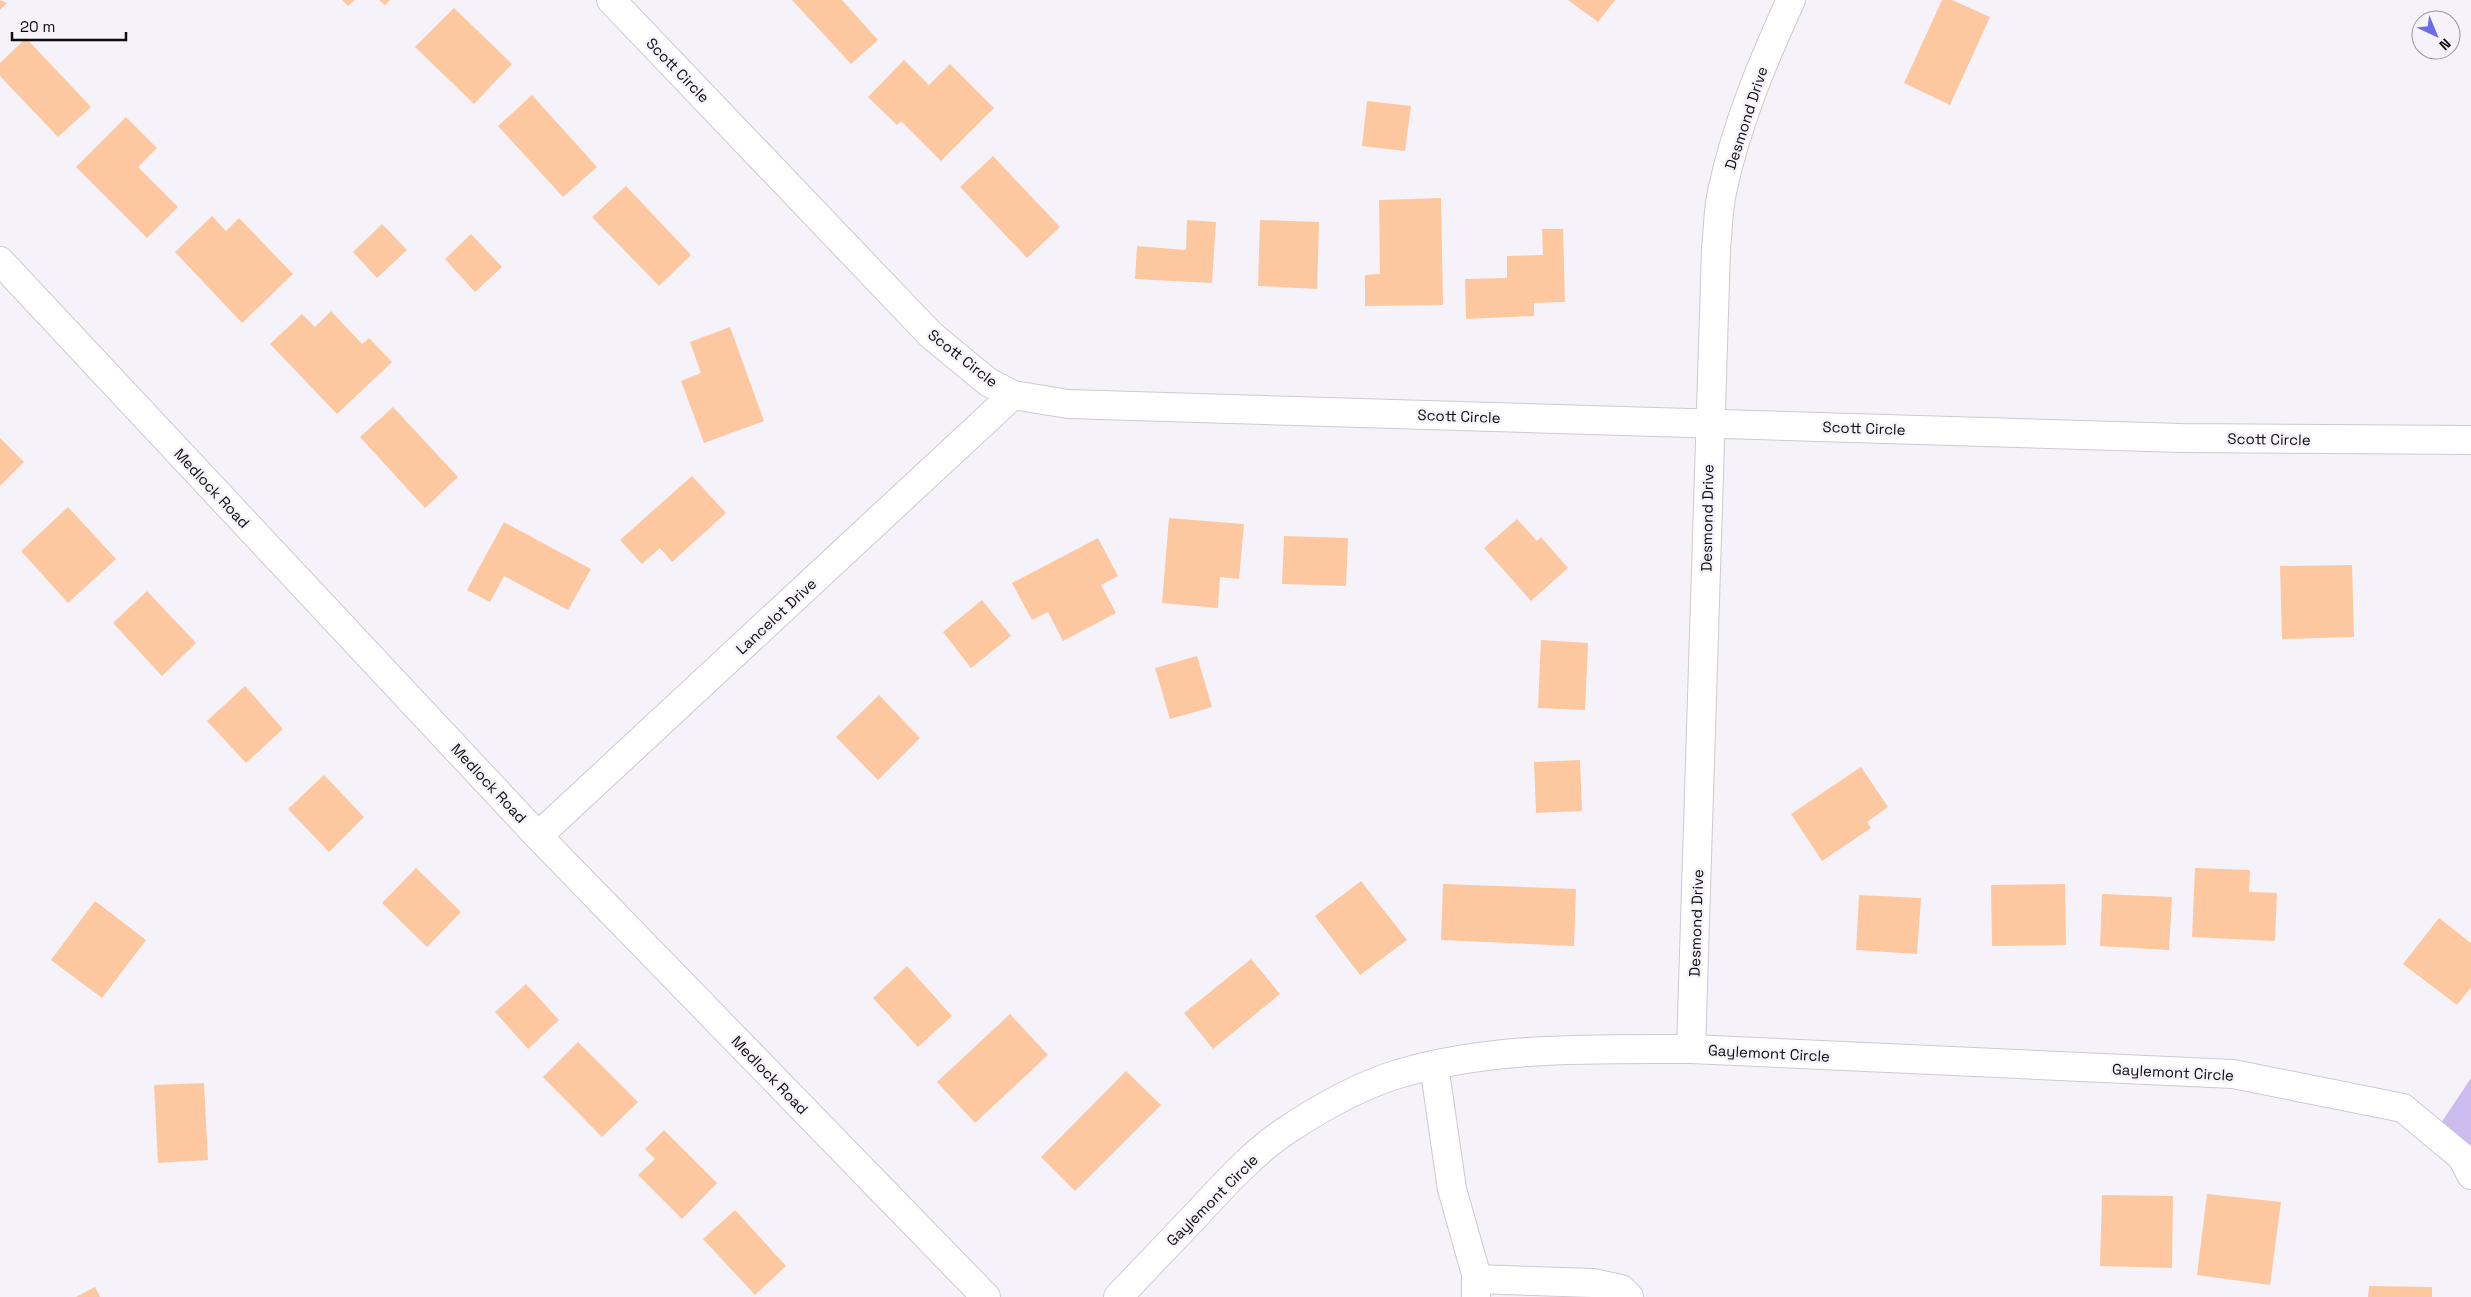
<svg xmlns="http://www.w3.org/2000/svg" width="2471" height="1297" font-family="'Space Grotesk',sans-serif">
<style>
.green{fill:#cbbced}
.building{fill:#fdc89f}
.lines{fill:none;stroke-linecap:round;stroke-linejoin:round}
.minor-casing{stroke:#cccad0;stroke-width:30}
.minor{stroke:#fff;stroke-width:28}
.labels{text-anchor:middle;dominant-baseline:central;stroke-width:5;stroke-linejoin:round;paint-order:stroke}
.street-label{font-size:15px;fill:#0c0b0d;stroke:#f5f3f9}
</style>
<rect width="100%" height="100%" fill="#f5f3f9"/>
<path class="green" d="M2471 1078V1172L2439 1126Z"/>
<g class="building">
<path d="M0 0 7 3 0 10Z"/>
<path d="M342 0H355L348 6Z"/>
<path d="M379 0H390L385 5Z"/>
<path d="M792 0H842L878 40 851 64Z"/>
<path d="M1568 0H1615L1598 22Z"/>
<path d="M1942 0H1952L1990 17 1950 105 1904 83Z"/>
<path d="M454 8 512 64 474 104 415 47Z"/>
<path d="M26 38 91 107 58 137 0 76V63Z"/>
<path d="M904 60 929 85 950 64 994 108 941 161 901 121 897 125 868 97Z"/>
<path d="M532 95 597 167 563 197 498 126Z"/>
<path d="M1367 101 1411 106 1405 151 1362 146Z"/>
<path d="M126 117 157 148 138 167 178 207 147 238 76 167Z"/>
<path d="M993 156 1060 227 1027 258 960 187Z"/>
<path d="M626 186 691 255 659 286 592 217Z"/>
<path d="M1441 198 1443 305 1365 306V275L1380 274 1379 200Z"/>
<path d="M212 216 226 231 239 218 293 274 242 323 175 252Z"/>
<path d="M1187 220 1216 222 1212 283 1135 279 1137 246 1186 250Z"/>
<path d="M1260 220 1319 222 1317 289 1258 286Z"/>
<path d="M382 224 407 250 377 278 353 252Z"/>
<path d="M1542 229H1563L1565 302 1534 303V316L1466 319 1465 279 1507 278V256L1543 255Z"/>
<path d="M471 234 502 267 475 292 445 259Z"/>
<path d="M331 311 362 344 369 338 392 362 337 414 270 344 302 314 315 327Z"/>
<path d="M730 327 764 421 704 443 681 381 701 373 690 342Z"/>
<path d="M393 407 458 477 425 508 360 437Z"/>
<path d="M0 438 24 462 0 486Z"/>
<path d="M692 476 726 513 672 562 660 548 642 564 620 540Z"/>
<path d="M68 507 116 559 68 603 21 551Z"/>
<path d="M1169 518 1244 524 1239 579 1220 577 1218 608 1162 603Z"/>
<path d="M1517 519 1537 541 1541 537 1568 568 1531 601 1484 548Z"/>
<path d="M504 522 591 569 568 610 504 576 490 602 467 590Z"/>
<path d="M1284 536 1348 538 1346 586 1282 584Z"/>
<path d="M1098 538 1118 576 1101 585 1116 613 1063 641 1048 612 1032 620 1012 583Z"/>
<path d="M2352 565 2354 637 2282 639 2280 566Z"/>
<path d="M147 591 196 643 162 676 113 623Z"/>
<path d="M982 600 1011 636 971 668 943 632Z"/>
<path d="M1541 640 1588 643 1585 710 1538 708Z"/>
<path d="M1197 656 1212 707 1170 719 1155 668Z"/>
<path d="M245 686 283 729 246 763 207 721Z"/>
<path d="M879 695 920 738 878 780 836 737Z"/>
<path d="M1580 760 1582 811 1536 813 1534 762Z"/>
<path d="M1861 767 1888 807 1867 822 1871 828 1822 861 1791 814Z"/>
<path d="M324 775 364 817 329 852 288 809Z"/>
<path d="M416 868 461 912 427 947 382 903Z"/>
<path d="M2195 868 2250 870 2249 892 2277 893 2275 941 2192 937Z"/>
<path d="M1361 881 1407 940 1360 975 1315 916Z"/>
<path d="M1443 884 1576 889 1574 946 1441 940Z"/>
<path d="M2065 884 2066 945 1992 946 1991 885Z"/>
<path d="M2102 894 2172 897 2169 950 2100 946Z"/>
<path d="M1859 895 1921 898 1917 954 1856 950Z"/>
<path d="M95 901 146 940 102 998 51 960Z"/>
<path d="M2439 918 2471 943V987L2457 1005 2403 964Z"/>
<path d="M1251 959 1280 994 1213 1049 1184 1013Z"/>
<path d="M907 966 952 1016 918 1047 873 998Z"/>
<path d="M526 984 559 1020 528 1049 495 1012Z"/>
<path d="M1010 1014 1048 1055 975 1123 937 1082Z"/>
<path d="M578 1042 638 1102 602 1137 543 1077Z"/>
<path d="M1126 1071 1161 1105 1075 1191 1041 1157Z"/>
<path d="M204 1083 208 1160 158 1163 154 1085Z"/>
<path d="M664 1130 717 1183 682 1219 638 1175 655 1159 645 1149Z"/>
<path d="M2207 1194 2281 1202 2270 1285 2197 1275Z"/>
<path d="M2102 1195 2173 1196 2172 1268 2100 1266Z"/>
<path d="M735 1210 786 1266 755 1295 703 1239Z"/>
<path d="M2369 1286 2432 1287V1297H2368Z"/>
<path d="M95 1287 100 1297H76Z"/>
</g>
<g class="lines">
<defs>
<g id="minor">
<path d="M611 0 931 335 988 382 1013 395 1068 404 2181 438 2471 440"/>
<path d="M0 261 538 836 986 1297"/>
<path d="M538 836 1013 395"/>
<path d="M1691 1049 1716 249C1718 230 1718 210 1722 192 1736 125 1763 61 1791 0"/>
<path d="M1434 1065 1452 1189 1476 1274V1297"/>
<path d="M1476 1279 1593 1283 1621 1289 1629 1297"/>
<path d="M1118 1297C1145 1269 1172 1240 1199 1212 1224 1185 1250 1156 1281 1134 1315 1111 1359 1086 1398 1074 1492 1046 1595 1049 1691 1049L2233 1074 2403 1108 2462 1157 2471 1175"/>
</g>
</defs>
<use href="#minor" class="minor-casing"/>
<use href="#minor" class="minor"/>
</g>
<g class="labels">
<g class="street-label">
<text transform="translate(678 70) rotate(46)">Scott Circle</text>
<text transform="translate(1746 118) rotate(-72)">Desmond Drive</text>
<text transform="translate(963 358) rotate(38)">Scott Circle</text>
<text transform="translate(1459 416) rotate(2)">Scott Circle</text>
<text transform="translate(1864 428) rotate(2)">Scott Circle</text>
<text transform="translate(2269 439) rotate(1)">Scott Circle</text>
<text transform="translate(212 488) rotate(47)">Medlock Road</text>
<text transform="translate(1707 518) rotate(-89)">Desmond Drive</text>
<text transform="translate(776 616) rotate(-43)">Lancelot Drive</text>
<text transform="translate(489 783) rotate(47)">Medlock Road</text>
<text transform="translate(1696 923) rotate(-88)">Desmond Drive</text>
<text transform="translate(1769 1053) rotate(3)">Gaylemont Circle</text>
<text transform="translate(2173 1072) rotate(3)">Gaylemont Circle</text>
<text transform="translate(770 1075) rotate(46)">Medlock Road</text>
<text transform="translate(1212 1200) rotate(-45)">Gaylemont Circle</text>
</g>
</g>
<g transform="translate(2436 35) rotate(136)"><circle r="24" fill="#f5f3f9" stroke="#98969b"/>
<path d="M0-4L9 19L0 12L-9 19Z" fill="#6a6ee7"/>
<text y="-8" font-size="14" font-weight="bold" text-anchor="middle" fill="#0c0b0d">N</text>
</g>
<path d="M12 32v8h114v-8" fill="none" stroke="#0c0b0d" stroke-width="2.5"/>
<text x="20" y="32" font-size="15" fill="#0c0b0d" stroke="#f5f3f9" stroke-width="4" paint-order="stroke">20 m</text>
</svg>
